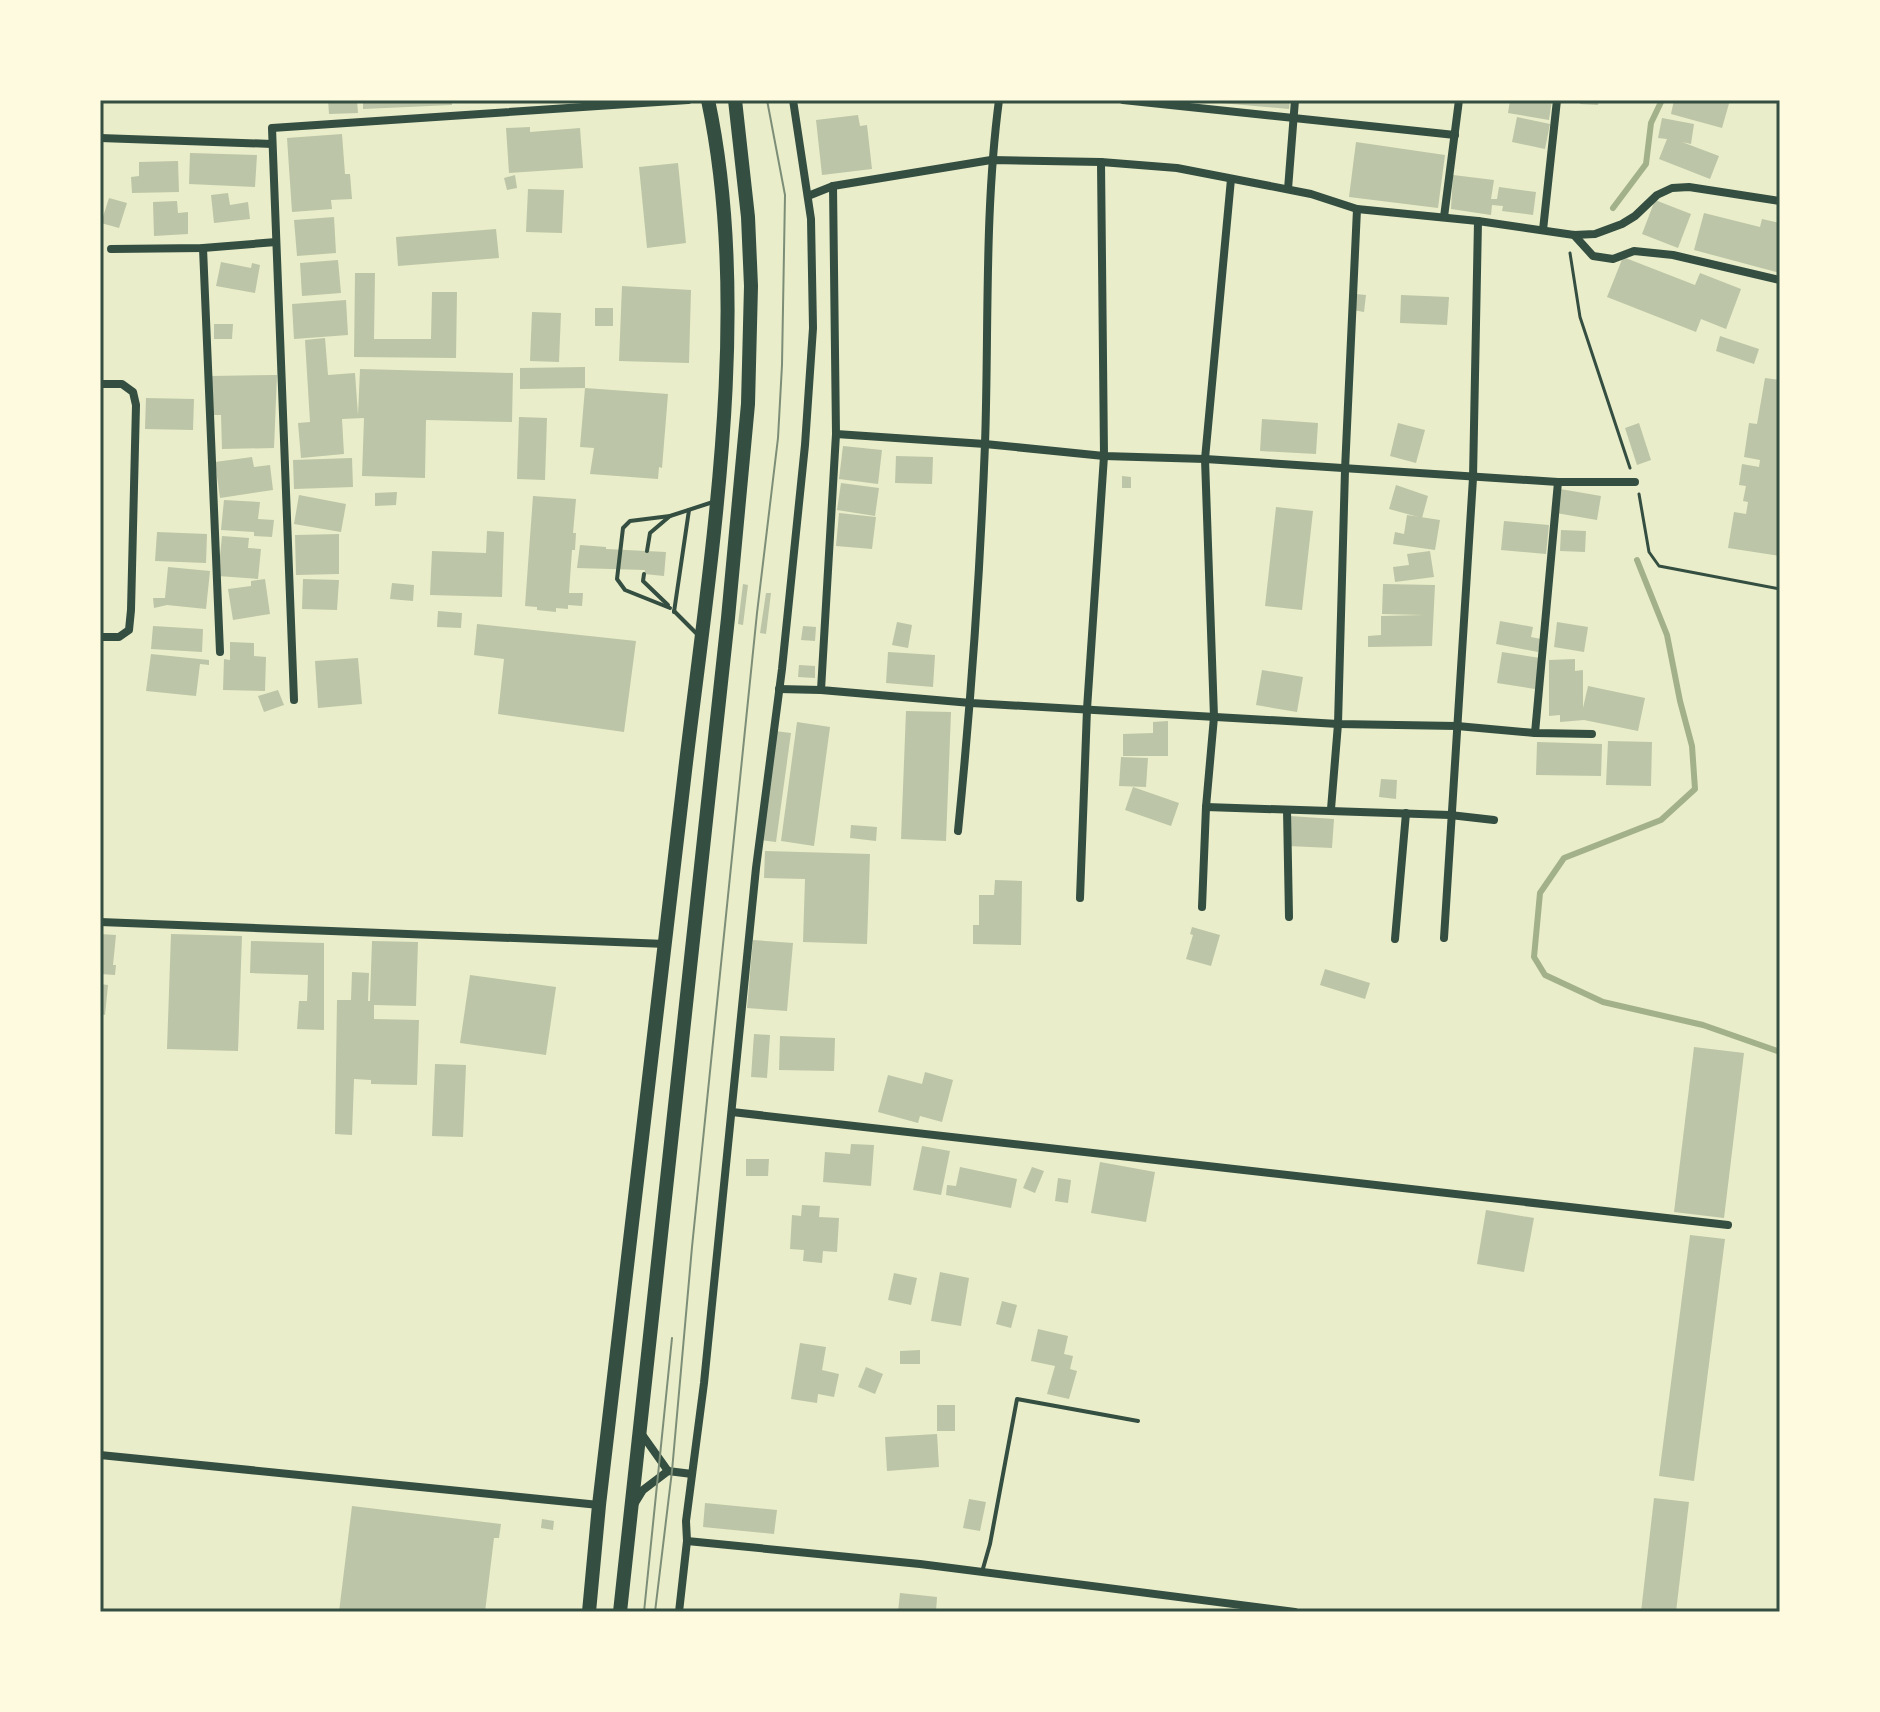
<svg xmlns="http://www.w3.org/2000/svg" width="1880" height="1712" font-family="Arial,sans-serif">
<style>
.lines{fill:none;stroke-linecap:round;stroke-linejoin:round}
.stream{stroke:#a3b18a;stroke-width:6}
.building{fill:#bcc5a7}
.path{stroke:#344e41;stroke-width:3}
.service{stroke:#344e41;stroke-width:4}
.minor{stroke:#344e41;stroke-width:8}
.primary{stroke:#344e41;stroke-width:14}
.tram{stroke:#7c8e77;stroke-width:2}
.neatline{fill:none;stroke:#344e41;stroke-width:3}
</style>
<rect width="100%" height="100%" fill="#e9edc9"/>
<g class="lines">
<g class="stream">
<path d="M1613 208 1646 164 1651 123 1662 100"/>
<path d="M1637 560 1667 635 1680 701 1692 746 1695 789 1661 820 1564 858 1540 893 1534 957 1545 975 1603 1002 1703 1025 1780 1052"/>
</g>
</g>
<g class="building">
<path d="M328 100H357L358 113 329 114Z"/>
<path d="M363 100H452V105L363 109Z"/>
<path d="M1209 100H1290L1289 109 1209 102Z"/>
<path d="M1510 100H1552L1549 120 1508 113Z"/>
<path d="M1580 100H1599L1598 105 1580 104Z"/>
<path d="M1674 100H1730L1722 128 1671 114Z"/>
<path d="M858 115 860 126 867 125 872 169 822 175 816 120Z"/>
<path d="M1517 117 1550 124 1545 149 1512 142Z"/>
<path d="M1662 118 1694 124 1691 144 1682 142 1719 156 1710 179 1659 159 1667 139 1658 138Z"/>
<path d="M530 127V132L580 128 583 168 509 173 506 128Z"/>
<path d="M342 134 345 174H350L352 199 331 200 332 209 292 212 287 138Z"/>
<path d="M1356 142 1445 155 1438 208 1349 197Z"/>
<path d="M190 153 257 155 255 187 189 184Z"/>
<path d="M178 161 179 192 132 193 131 177 139 176V162Z"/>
<path d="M678 163 686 243 647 248 639 167Z"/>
<path d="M515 175 517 188 507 190 504 178Z"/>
<path d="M1453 175 1494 180 1491 199H1497L1499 187 1536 192 1533 215 1502 211 1503 206 1492 205 1491 215 1451 209Z"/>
<path d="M528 189 564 190 562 233 526 232Z"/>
<path d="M228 193 230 205 248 202 250 219 214 223 211 195Z"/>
<path d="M109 198 127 203 119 228 101 223Z"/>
<path d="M1655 200 1691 214 1678 248 1642 234Z"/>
<path d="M177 201 178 213 188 212V234L154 236 153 202Z"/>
<path d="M1704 213 1760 227 1762 219 1780 223V273L1694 250Z"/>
<path d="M334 217 336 253 297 256 294 220Z"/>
<path d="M496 229 499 258 398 266 396 237Z"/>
<path d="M1623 257 1695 285 1700 273 1741 289 1726 329 1701 319 1696 332 1607 297Z"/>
<path d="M338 260 341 293 302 296 300 263Z"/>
<path d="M221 262 251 268 252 263 260 265 255 293 216 286Z"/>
<path d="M355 273H375L374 339H431L432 292H457L456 358 354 357Z"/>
<path d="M622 286 691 290 689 363 619 361Z"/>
<path d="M1356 294 1366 295 1364 312 1353 310Z"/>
<path d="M1401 295 1449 297 1447 325 1400 323Z"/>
<path d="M346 300 348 335 294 339 292 304Z"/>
<rect x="595" y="308" width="18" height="18"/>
<path d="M532 312 561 313 559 362 530 361Z"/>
<path d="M214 324H233L232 339H214Z"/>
<path d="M1720 336 1759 349 1754 364 1716 351Z"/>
<path d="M325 338 328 375 355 373 358 415 360 369 513 373 512 422 426 420 425 478 362 476 364 418 342 419 344 454 301 458 298 423 310 422 305 340Z"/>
<path d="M585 367V388L520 389V368Z"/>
<path d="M277 375 274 448 222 449 221 415H212L211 376Z"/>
<path d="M1765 378 1780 380V556L1728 548 1734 512 1746 514 1748 502 1743 501 1746 486 1739 485 1742 464 1759 467 1760 460 1744 457 1749 423 1757 424Z"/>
<path d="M585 388 668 394 662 468 659 467 658 479 590 474 594 448 580 447Z"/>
<path d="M146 398 194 399 193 430 145 429Z"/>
<path d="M519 417 547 418 545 480 517 479Z"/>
<path d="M1262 419 1318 423 1316 454 1260 451Z"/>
<path d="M1398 423 1425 430 1416 463 1390 456Z"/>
<path d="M1639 423 1651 460 1637 465 1625 428Z"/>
<path d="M843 446 882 450 878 484 839 479Z"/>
<path d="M896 456 933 457 932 484 895 483Z"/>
<path d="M252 457 254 467 270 465 273 490 220 498 215 462Z"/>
<path d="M352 458 353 487 294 489 293 460Z"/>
<path d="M1122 476 1131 477V488H1122Z"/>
<path d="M841 483 879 488 875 516 837 510Z"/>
<path d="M1396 485 1428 496 1422 518 1389 509Z"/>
<path d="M1560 489 1601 496 1597 520 1556 513Z"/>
<path d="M397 492 396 505 375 506V493Z"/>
<path d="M299 495 346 504 341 532 294 524Z"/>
<path d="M533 496 576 499 573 533H576L575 550H572L569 593H583L582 606 568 605V609L556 608V612L537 610V607L525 606Z"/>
<path d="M224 500 260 502 258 519 274 520 272 537 254 536V532L221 530Z"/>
<path d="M1276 507 1313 511 1302 610 1265 606Z"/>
<path d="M839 513 876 517 872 549 836 546Z"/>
<path d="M1407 515 1440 520 1435 550 1393 544 1395 532 1404 534Z"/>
<path d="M1504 521 1549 525 1546 554 1501 550Z"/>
<path d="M1561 530 1586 531 1585 552 1560 551Z"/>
<path d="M487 531 504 532 502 597 430 595 432 551 486 553Z"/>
<path d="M157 532 207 534 206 563 155 561Z"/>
<path d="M339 534V574L296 575 295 535Z"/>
<path d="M222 536 249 538 248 548 261 549 258 579 218 576Z"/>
<path d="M580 545 606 547V549L666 552 664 576 644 574 645 570 577 568Z"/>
<path d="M1430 551 1434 577 1395 582 1393 567 1409 565 1407 554Z"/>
<path d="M168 567 210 571 206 609 167 605 154 608 153 598H165Z"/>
<path d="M265 579 270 614 233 620 228 589 251 586V581Z"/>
<path d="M303 579 339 580 337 610 302 609Z"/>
<path d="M392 583 414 585 413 601 390 599Z"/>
<path d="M743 584 748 585 743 625 738 624Z"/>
<path d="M1383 584 1435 585 1432 646 1368 647V636L1381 635V616L1424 615 1382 614Z"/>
<path d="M766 593H771L766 634 760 633Z"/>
<path d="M438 611 462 613 461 628 437 627Z"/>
<path d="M1500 621 1533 627 1531 637 1541 639 1538 652 1496 644Z"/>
<path d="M897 622 912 625 908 648 892 645Z"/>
<path d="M1557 622 1588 627 1584 652 1554 647Z"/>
<path d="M477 624 636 641 624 732 498 714 504 659 474 655Z"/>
<path d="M153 626 203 629 202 652 151 649Z"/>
<path d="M803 626 816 627 815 641 801 640Z"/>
<path d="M230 642 254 643V656L266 657 265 691 223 690 224 659 230 660Z"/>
<path d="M888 652 935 655 933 687 886 683Z"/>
<path d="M1502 652 1540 658 1535 689 1497 683Z"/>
<path d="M151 654 209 660V665L200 664 196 696 146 691Z"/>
<path d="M358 658 362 704 318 708 315 661Z"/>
<path d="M1575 659V671L1583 670V708L1588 686 1645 698 1638 731 1584 720 1560 722V715L1549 716V660Z"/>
<path d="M799 665 815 666V678L798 677Z"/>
<path d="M1262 670 1303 677 1297 712 1256 705Z"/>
<path d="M278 690 284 705 264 712 258 696Z"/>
<path d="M906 711 951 712 946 841 901 839Z"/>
<path d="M1168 721V756H1123V734L1153 733V722Z"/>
<path d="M797 722 830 727 814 846 781 841Z"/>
<path d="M775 731 791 733 776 842 761 840Z"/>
<path d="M1608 741 1652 742 1651 786 1606 785Z"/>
<path d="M1537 742 1602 744 1601 776 1536 775Z"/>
<path d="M1121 757 1148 758 1146 787 1119 786Z"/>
<path d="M1381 779 1397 780 1396 799 1379 797Z"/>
<path d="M1133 787 1179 803 1171 826 1125 810Z"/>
<path d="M1290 816 1334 819 1332 848 1288 846Z"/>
<path d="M851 825 877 827 876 841 850 838Z"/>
<path d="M765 851 870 854 867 944 803 942 805 879 764 878Z"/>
<path d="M995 880 1022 881 1021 945 973 944V925H979V895H994Z"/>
<path d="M1192 927 1220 935 1211 966 1186 959 1193 935 1190 934Z"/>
<path d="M100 934 116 935 113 965H116L115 975 100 974Z"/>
<path d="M171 934 242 936 238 1051 167 1049Z"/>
<path d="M753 940 793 943 787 1011 747 1008Z"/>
<path d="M251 941 324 943V1030L297 1029 299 1001H307L308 975 250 973Z"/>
<path d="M372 941 418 942 416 1006 374 1005V1019L419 1020 417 1085 371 1084V1080L354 1079 352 1135 335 1134 337 1000H351L352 972 369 973 368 1001H370Z"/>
<path d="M1325 969 1370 983 1365 999 1320 985Z"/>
<path d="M470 975 556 987 546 1055 460 1043Z"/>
<path d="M100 984 108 985 105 1015 100 1014Z"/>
<path d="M754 1034 770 1035 767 1078 751 1077Z"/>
<path d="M780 1036 835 1038 834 1071 779 1070Z"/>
<path d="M1694 1047 1744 1053 1724 1218 1674 1212Z"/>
<path d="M435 1064 466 1065 463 1137 432 1136Z"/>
<path d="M925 1072 953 1080 942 1122 920 1116 918 1123 878 1112 888 1075 922 1084Z"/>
<path d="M851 1144 874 1145 871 1186 823 1182 825 1152 850 1154Z"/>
<path d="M922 1146 950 1151 941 1195 913 1190Z"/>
<path d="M746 1159H769L768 1176H746Z"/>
<path d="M1100 1162 1155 1172 1146 1222 1091 1213Z"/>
<path d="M960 1167 1017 1179 1011 1208 946 1195 947 1185 956 1186Z"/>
<path d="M1032 1167 1044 1171 1035 1193 1023 1188Z"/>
<path d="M1058 1178 1071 1180 1068 1203 1055 1201Z"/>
<path d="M802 1205 820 1206 819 1217 839 1218 837 1252 823 1251 822 1263 803 1261 804 1250 790 1249 792 1215 801 1216Z"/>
<path d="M1486 1210 1534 1218 1524 1272 1477 1264Z"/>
<path d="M1690 1235 1725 1239 1694 1481 1659 1476Z"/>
<path d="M940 1272 969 1278 961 1326 931 1321Z"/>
<path d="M894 1273 917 1278 911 1305 888 1300Z"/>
<path d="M1002 1301 1017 1305 1011 1328 996 1324Z"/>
<path d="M1038 1329 1068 1336 1064 1354 1073 1356 1070 1369 1077 1371 1069 1399 1047 1394 1055 1366 1031 1361Z"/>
<path d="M800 1343 826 1347 822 1370 839 1374 834 1397 818 1394 817 1403 791 1399Z"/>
<path d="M920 1350V1364H900V1351Z"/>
<path d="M866 1367 883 1374 875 1394 858 1387Z"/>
<rect x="937" y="1405" width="18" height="26"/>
<path d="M937 1434 939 1467 887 1471 885 1437Z"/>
<path d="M1654 1498 1689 1502 1676 1612H1641Z"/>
<path d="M969 1499 986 1502 980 1531 963 1528Z"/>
<path d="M705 1503 777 1510 774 1534 703 1527Z"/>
<path d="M352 1506 501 1524 499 1538H494L485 1612H339Z"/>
<path d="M542 1519 554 1521 553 1530 541 1528Z"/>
<path d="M900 1593 937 1597 936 1612H898Z"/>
</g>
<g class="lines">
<g class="path">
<path d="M1570 253 1580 317 1630 468"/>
<path d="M1639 494 1649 552 1659 566 1780 589"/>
</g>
<g class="service">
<path d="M647 551 650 533 670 516 713 502"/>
<path d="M644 574 643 581 668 605"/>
<path d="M670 608 625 590 617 579 623 528 630 521 670 516"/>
<path d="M674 611 699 636"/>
<path d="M674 612 689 510"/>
<path d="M982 1572 990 1544 1017 1399 1138 1421"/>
</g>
<g class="minor">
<path d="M1123 100 1455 135"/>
<path d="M100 138 272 144"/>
<path d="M833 186 836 434 821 690 971 703 1338 724 1457 726 1535 733 1592 734"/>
<path d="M1288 189 1295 100"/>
<path d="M808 196 833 186 991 160 1101 162 1177 168 1311 194 1357 209 1478 221 1574 235 1595 234 1622 224 1635 216 1657 195 1672 188 1689 187 1780 201"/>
<path d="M1444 217 1459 100"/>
<path d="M1543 230 1557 100"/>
<path d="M1574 235 1593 256 1613 259 1634 251 1673 255 1780 280"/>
<path d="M203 248 220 652"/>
<path d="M111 249 203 248 276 242"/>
<path d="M100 384H122L133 392 136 405 131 610 129 630 119 637H100"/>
<path d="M836 434 985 444 1104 456 1205 459 1558 482H1635"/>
<path d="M779 689 821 690"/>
<path d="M294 700 272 128 688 100"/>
<path d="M1535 733 1558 482"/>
<path d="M1206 807 1450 815 1494 820"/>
<path d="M1331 809 1338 724 1345 470 1357 209"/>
<path d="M1287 810 1289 917"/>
<path d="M958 831C971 702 980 574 985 444 989 330 984 214 999 100"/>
<path d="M1080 898 1087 709 1104 456 1101 162"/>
<path d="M1202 907 1206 807 1214 717 1205 459 1231 179"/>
<path d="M100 922 666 944"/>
<path d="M1444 938 1473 478 1478 221"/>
<path d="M1395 939 1406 813"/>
<path d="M732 1112 1728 1225"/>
<path d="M641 1433 668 1471"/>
<path d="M100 1455 599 1505"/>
<path d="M635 1503 643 1490 668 1471 692 1474"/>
<path d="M687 1541 920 1564 1295 1612"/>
<path d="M679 1612 687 1541 686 1521 704 1383 756 868 782 669 805 445 813 328 811 219 793 100"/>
</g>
<g class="primary">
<path d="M589 1612 599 1505C628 1261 655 1016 685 771 710 559 753 311 708 100"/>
<path d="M620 1612 728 618 748 404 751 286 748 217 735 100"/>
</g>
<g class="tram">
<path d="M644 1612 672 1338"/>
<path d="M655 1612 672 1471 692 1247 757 613 778 438 782 365 785 195 767 100"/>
</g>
</g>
<rect width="1880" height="1712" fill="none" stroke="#fefae0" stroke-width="204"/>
<rect x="102" y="102" width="1676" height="1508" class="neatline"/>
</svg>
